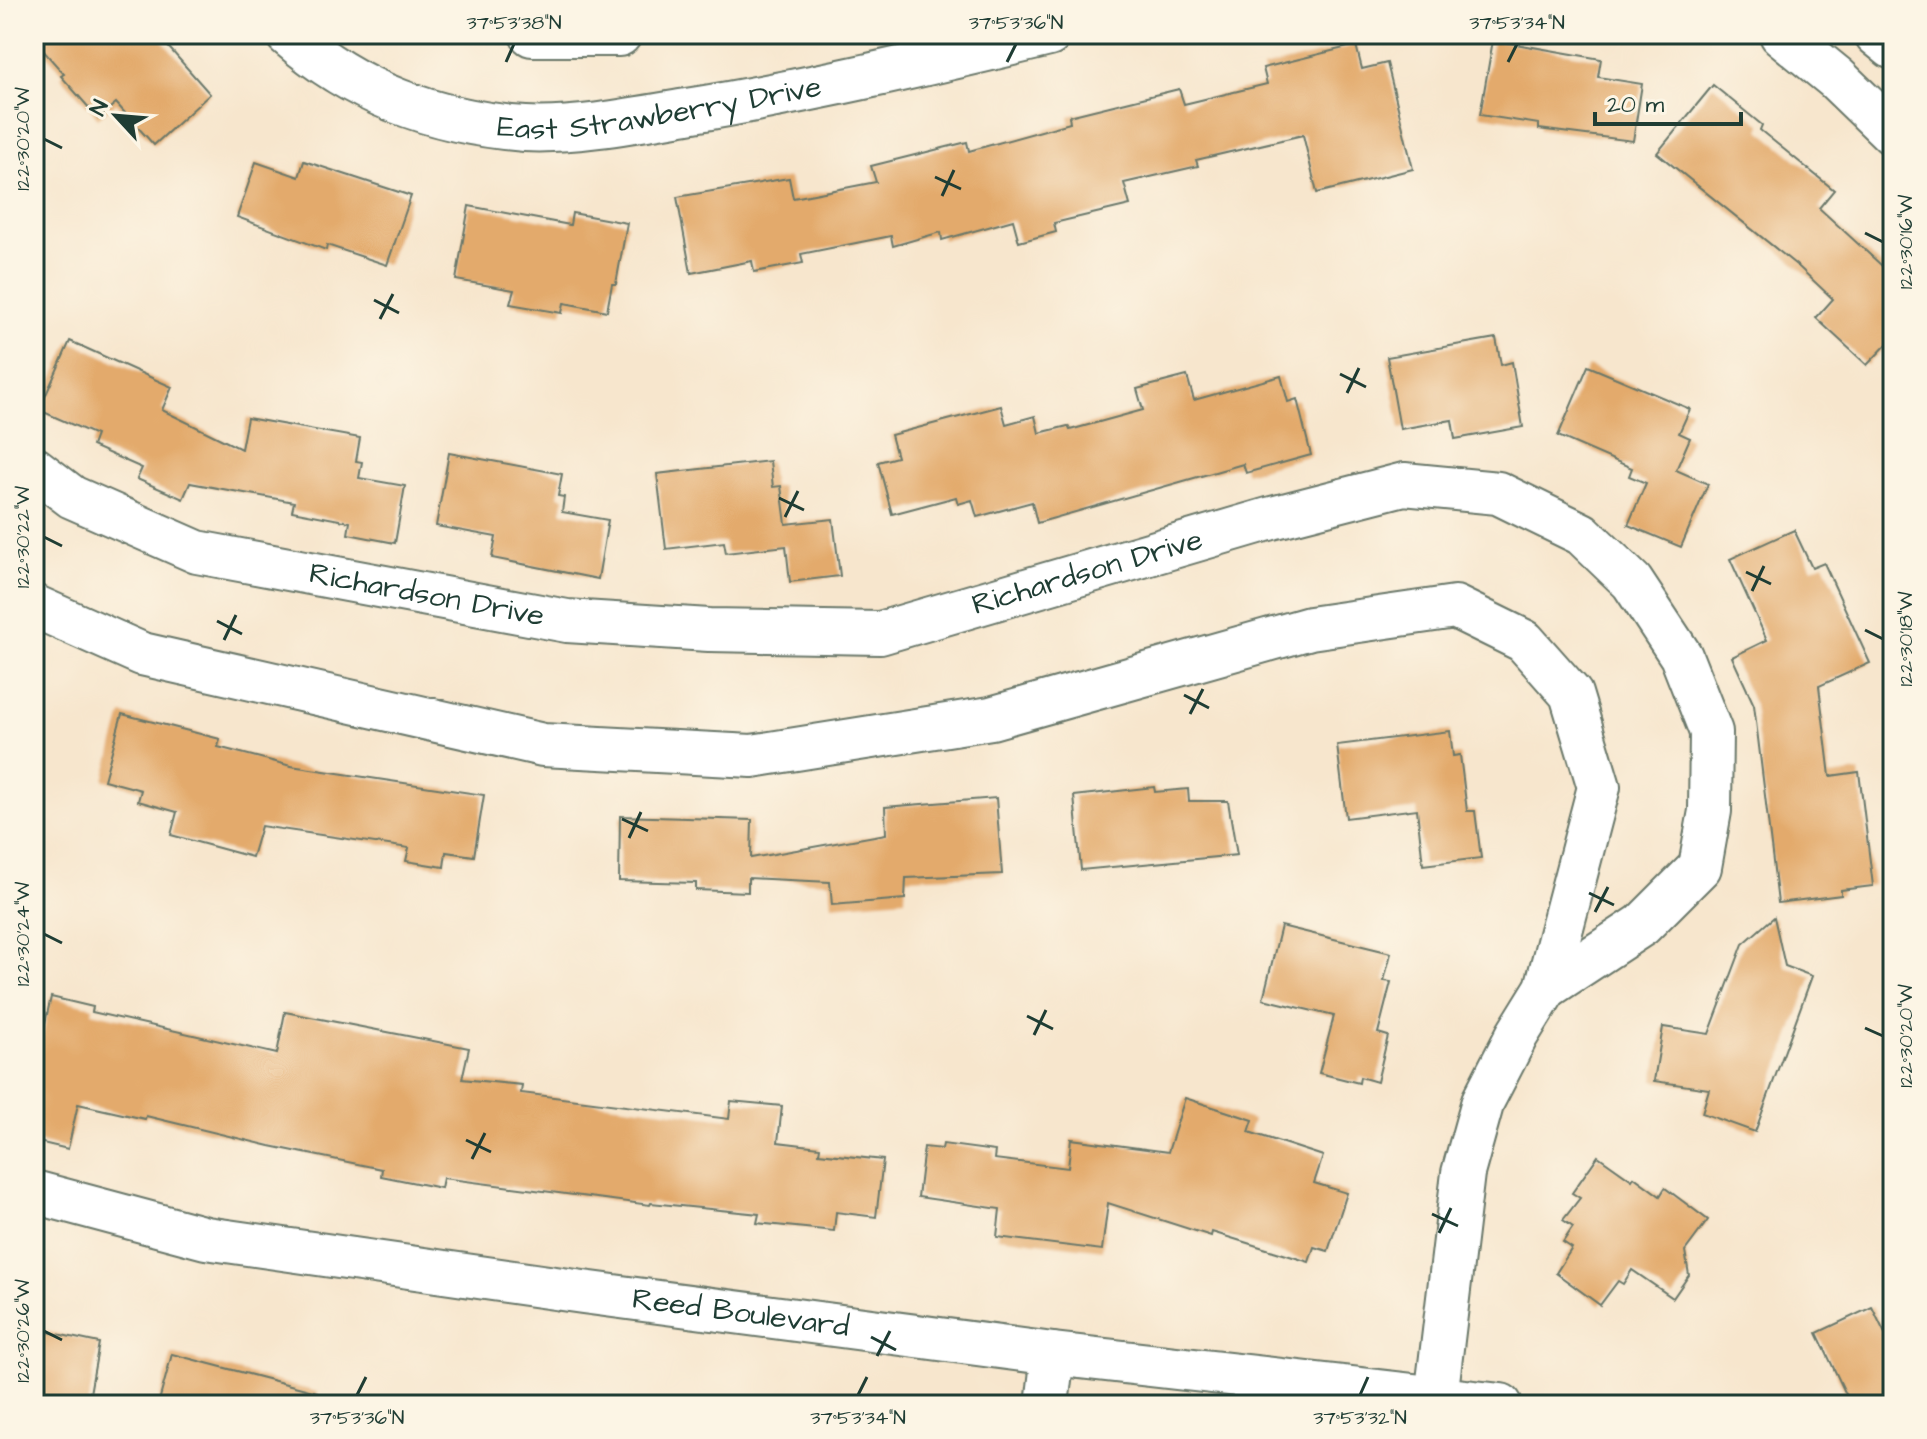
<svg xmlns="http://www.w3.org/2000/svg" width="1927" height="1439" font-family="'Architects Daughter',sans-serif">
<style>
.building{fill:#e3aa6c}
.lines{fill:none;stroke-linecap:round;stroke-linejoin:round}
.street-casing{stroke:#6b786a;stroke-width:46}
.secondary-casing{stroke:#6b786a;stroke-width:48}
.street{stroke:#fff;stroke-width:42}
.secondary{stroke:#fff;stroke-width:44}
.ticks{fill:none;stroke:#1f3d34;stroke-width:3}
.labels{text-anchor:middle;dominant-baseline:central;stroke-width:6;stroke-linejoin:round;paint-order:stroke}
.street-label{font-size:30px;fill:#1f3d34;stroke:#fcf5e5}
.neatline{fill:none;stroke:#1f3d34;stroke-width:3}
.ticks-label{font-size:20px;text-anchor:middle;fill:#1f3d34}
</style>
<rect width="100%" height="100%" fill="#fcf5e5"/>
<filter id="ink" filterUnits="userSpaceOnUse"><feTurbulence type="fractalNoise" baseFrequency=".0125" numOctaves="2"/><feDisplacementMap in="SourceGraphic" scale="16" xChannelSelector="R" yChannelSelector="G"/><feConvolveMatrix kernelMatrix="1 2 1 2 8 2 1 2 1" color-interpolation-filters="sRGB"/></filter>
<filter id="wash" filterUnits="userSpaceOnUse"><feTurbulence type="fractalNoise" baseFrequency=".006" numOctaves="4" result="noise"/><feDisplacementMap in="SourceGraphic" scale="32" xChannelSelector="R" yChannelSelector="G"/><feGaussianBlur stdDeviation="1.8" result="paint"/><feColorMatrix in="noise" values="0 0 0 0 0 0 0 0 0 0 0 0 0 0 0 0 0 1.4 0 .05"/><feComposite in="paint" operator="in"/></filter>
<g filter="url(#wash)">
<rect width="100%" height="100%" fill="#f7e6cd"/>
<g id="blocks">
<g class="building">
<path d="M34 34H157L210 94 154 145 116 103 98 118 61 76 64 74 34 40Z"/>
<path d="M1493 40 1601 59 1598 77 1642 84 1633 141 1539 129V124L1480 115Z"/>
<path d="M1356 45 1362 69 1387 63 1413 169 1317 193 1303 135 1196 160 1198 166 1124 183 1130 205 1054 223 1056 232 1019 242 1013 220 942 240 941 232 893 246 891 236 801 254 803 263 754 272 752 261 691 273 677 197 789 178 793 198 876 182 871 166 967 142 969 151 1070 123 1069 116 1179 89 1184 104 1267 84 1263 68Z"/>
<path d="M1713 85 1762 125 1760 130 1834 190 1819 208 1893 276V338L1867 365 1816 318 1833 299 1800 268 1657 153Z"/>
<path d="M304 161 411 196 387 265 327 245 326 250 237 217 256 162 299 177Z"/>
<path d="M469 206 570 225 572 213 627 223 616 284H612L607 311 564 303 562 313 510 304 514 290 456 280Z"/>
<path d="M1496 338 1501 365 1512 362 1523 427 1455 439 1452 420 1400 429 1387 357Z"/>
<path d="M70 341 172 387 162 410 241 449 247 418 360 438 356 461 362 462 359 478 405 486 395 543 348 534 350 522 292 511 294 502 190 483 183 499 137 479 142 468 92 446 96 435 39 410Z"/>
<path d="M1588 366 1690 409 1679 433 1690 438 1676 470 1708 484 1681 547 1628 525 1646 483 1629 476 1632 468 1558 436Z"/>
<path d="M1187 376 1194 400 1281 376 1288 402 1297 399 1311 455 1246 473 1243 464 1037 523 1032 502 977 517 972 500 958 504 956 497 892 514 878 462 897 457 891 435 1001 406 1006 424 1035 416 1039 433 1068 426 1070 430 1143 410 1137 389Z"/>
<path d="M449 453 562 474 558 496 564 497 562 512 608 520 598 579 492 558 496 537 436 526Z"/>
<path d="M770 461 773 487 781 486 786 524 833 519 840 576 790 582 786 546 726 553 724 542 666 549 657 474Z"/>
<path d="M1794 530 1812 568 1824 563 1870 663 1819 686 1830 776 1859 772 1873 886 1841 890V895L1778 903 1754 705 1732 657 1767 640 1730 559Z"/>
<path d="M122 714 220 739 218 747 291 766 484 795 474 856 446 852 444 867 406 861 409 848 261 826 252 857 171 835 177 812 138 801 141 790 104 780Z"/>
<path d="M1450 731 1453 756 1460 755 1467 811H1475L1481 858 1423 865 1417 809 1346 818 1337 745Z"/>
<path d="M1154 787 1155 792 1188 789 1189 801H1228L1237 855 1081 870 1074 796Z"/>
<path d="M996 798 1002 874 906 878 905 899 832 905 830 882 748 878V892L696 890V883L619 881 620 816 752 820 751 858 886 834 885 807Z"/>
<path d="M1774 917 1785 966 1812 976 1755 1132 1702 1113 1709 1089 1654 1081 1663 1027 1709 1034 1743 944Z"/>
<path d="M1281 926 1391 953 1384 981 1391 982 1378 1033 1388 1036 1377 1082 1360 1077 1359 1083 1319 1073 1334 1016 1263 999Z"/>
<path d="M51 997 93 1007 92 1012 277 1054 285 1012 469 1048 462 1079 522 1085 521 1093 729 1119 731 1101 782 1106 778 1142 820 1147 819 1153 883 1160 876 1217 836 1212 834 1231 757 1223 759 1214 651 1203 650 1205 443 1178 441 1188 381 1176 382 1169 270 1146 146 1116 145 1119 78 1104 68 1149 34 1141V1072Z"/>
<path d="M1185 1098 1253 1120 1249 1132 1323 1156 1314 1183 1347 1193 1328 1251 1314 1247 1309 1262 1212 1232 1211 1236 1108 1203 1102 1250 997 1237 1000 1209 918 1197 924 1147 942 1149 943 1144 995 1151 994 1159 1068 1168 1071 1139 1168 1152Z"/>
<path d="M1598 1156 1632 1180 1634 1177 1660 1196 1665 1188 1708 1220 1685 1251 1689 1275 1673 1298 1632 1270 1623 1284 1618 1281 1600 1305 1556 1273 1572 1248 1563 1242 1573 1227 1563 1220 1580 1198 1572 1193Z"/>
<path d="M1872 1307 1893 1350V1405H1851L1817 1333Z"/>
<path d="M34 1329 99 1343 88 1405H34Z"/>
<path d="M172 1354 317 1392 315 1405H158Z"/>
</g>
</g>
</g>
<g filter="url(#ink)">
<use href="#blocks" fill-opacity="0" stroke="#6b786a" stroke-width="2"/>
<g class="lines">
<defs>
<g id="street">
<path id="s1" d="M34 468 72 497 197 552 567 621 709 630 880 633 1272 518 1404 484 1498 493 1582 534 1632 582 1681 656 1711 732 1710 811 1700 867 1642 925 1546 988"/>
<path d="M34 606 142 654 543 745 752 756 991 718 1310 628 1455 607 1524 641 1571 694 1599 787 1546 988 1517 1035 1483 1101 1463 1173 1436 1398"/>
<path id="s2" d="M34 1192 206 1238 583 1292 1053 1354 1501 1405"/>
<path d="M1047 1405 1053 1354"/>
</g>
<g id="secondary">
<path id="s3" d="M288 34C356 94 435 122 525 129 572 132 640 119 687 111 809 91 929 63 1049 34"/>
<path d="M532 34H619"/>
<path d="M1782 34 1836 78 1893 133"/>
<path d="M1877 34 1893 47"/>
</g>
</defs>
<use href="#street" class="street-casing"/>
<use href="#secondary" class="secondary-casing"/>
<use href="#street" class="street"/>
<use href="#secondary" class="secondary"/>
</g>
</g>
<path class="ticks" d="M506 62 514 44M1007 62 1016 44M1508 62 1517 44M44 139 62 148M935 177 961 189M942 196 954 170M1865 233 1883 242M374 300 399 313M380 319 393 294M1340 374 1366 387M1347 393 1359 368M779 498 804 510M785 517 798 491M44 537 62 546M1746 572 1771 584M1752 591 1764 566M217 621 242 634M1865 630 1883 639M224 640 236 615M1184 695 1209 708M1190 714 1203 689M622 819 648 831M629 838 641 812M1589 893 1614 905M1595 912 1608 887M44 934 62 943M1027 1016 1053 1029M1865 1028 1883 1036M1034 1035 1046 1010M466 1140 491 1152M472 1159 485 1133M1432 1214 1458 1226M1439 1233 1451 1208M44 1331 62 1340M871 1337 896 1350M877 1356 890 1331M357 1395 366 1377M858 1395 867 1377M1360 1395 1368 1377"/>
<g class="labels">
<g class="street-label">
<text stroke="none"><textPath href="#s3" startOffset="396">East Strawberry Drive</textPath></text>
<text stroke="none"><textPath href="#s1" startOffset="1090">Richardson Drive</textPath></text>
<text stroke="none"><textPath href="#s1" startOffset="418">Richardson Drive</textPath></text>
<text stroke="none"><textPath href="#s2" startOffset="718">Reed Boulevard</textPath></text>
</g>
</g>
<rect width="1927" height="1439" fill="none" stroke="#fcf5e5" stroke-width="88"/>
<g transform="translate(116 116) rotate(296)" stroke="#fcf5e5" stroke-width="6" paint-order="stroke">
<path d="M0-6L14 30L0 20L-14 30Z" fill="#1f3d34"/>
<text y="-12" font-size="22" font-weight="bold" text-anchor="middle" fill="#1f3d34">N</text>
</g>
<path d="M1595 112v12h146v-12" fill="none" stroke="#1f3d34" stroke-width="4"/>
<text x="1607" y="112" font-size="24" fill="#1f3d34" stroke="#fcf5e5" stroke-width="6" paint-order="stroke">20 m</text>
<rect x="44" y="44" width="1839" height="1351" class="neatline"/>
<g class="ticks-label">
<text x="514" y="29">37°53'38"N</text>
<text x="1016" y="29">37°53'36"N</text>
<text x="1517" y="29">37°53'34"N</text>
<text transform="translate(22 139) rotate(-90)" y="7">122°30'20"W</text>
<text transform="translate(1905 242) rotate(-90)" y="7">122°30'16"W</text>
<text transform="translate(22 537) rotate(-90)" y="7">122°30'22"W</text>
<text transform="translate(1905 639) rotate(-90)" y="7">122°30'18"W</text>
<text transform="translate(22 934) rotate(-90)" y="7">122°30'24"W</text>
<text transform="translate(1905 1036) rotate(-90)" y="7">122°30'20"W</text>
<text transform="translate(22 1331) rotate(-90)" y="7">122°30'26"W</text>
<text x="357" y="1424">37°53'36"N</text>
<text x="858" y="1424">37°53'34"N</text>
<text x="1360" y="1424">37°53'32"N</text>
</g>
</svg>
